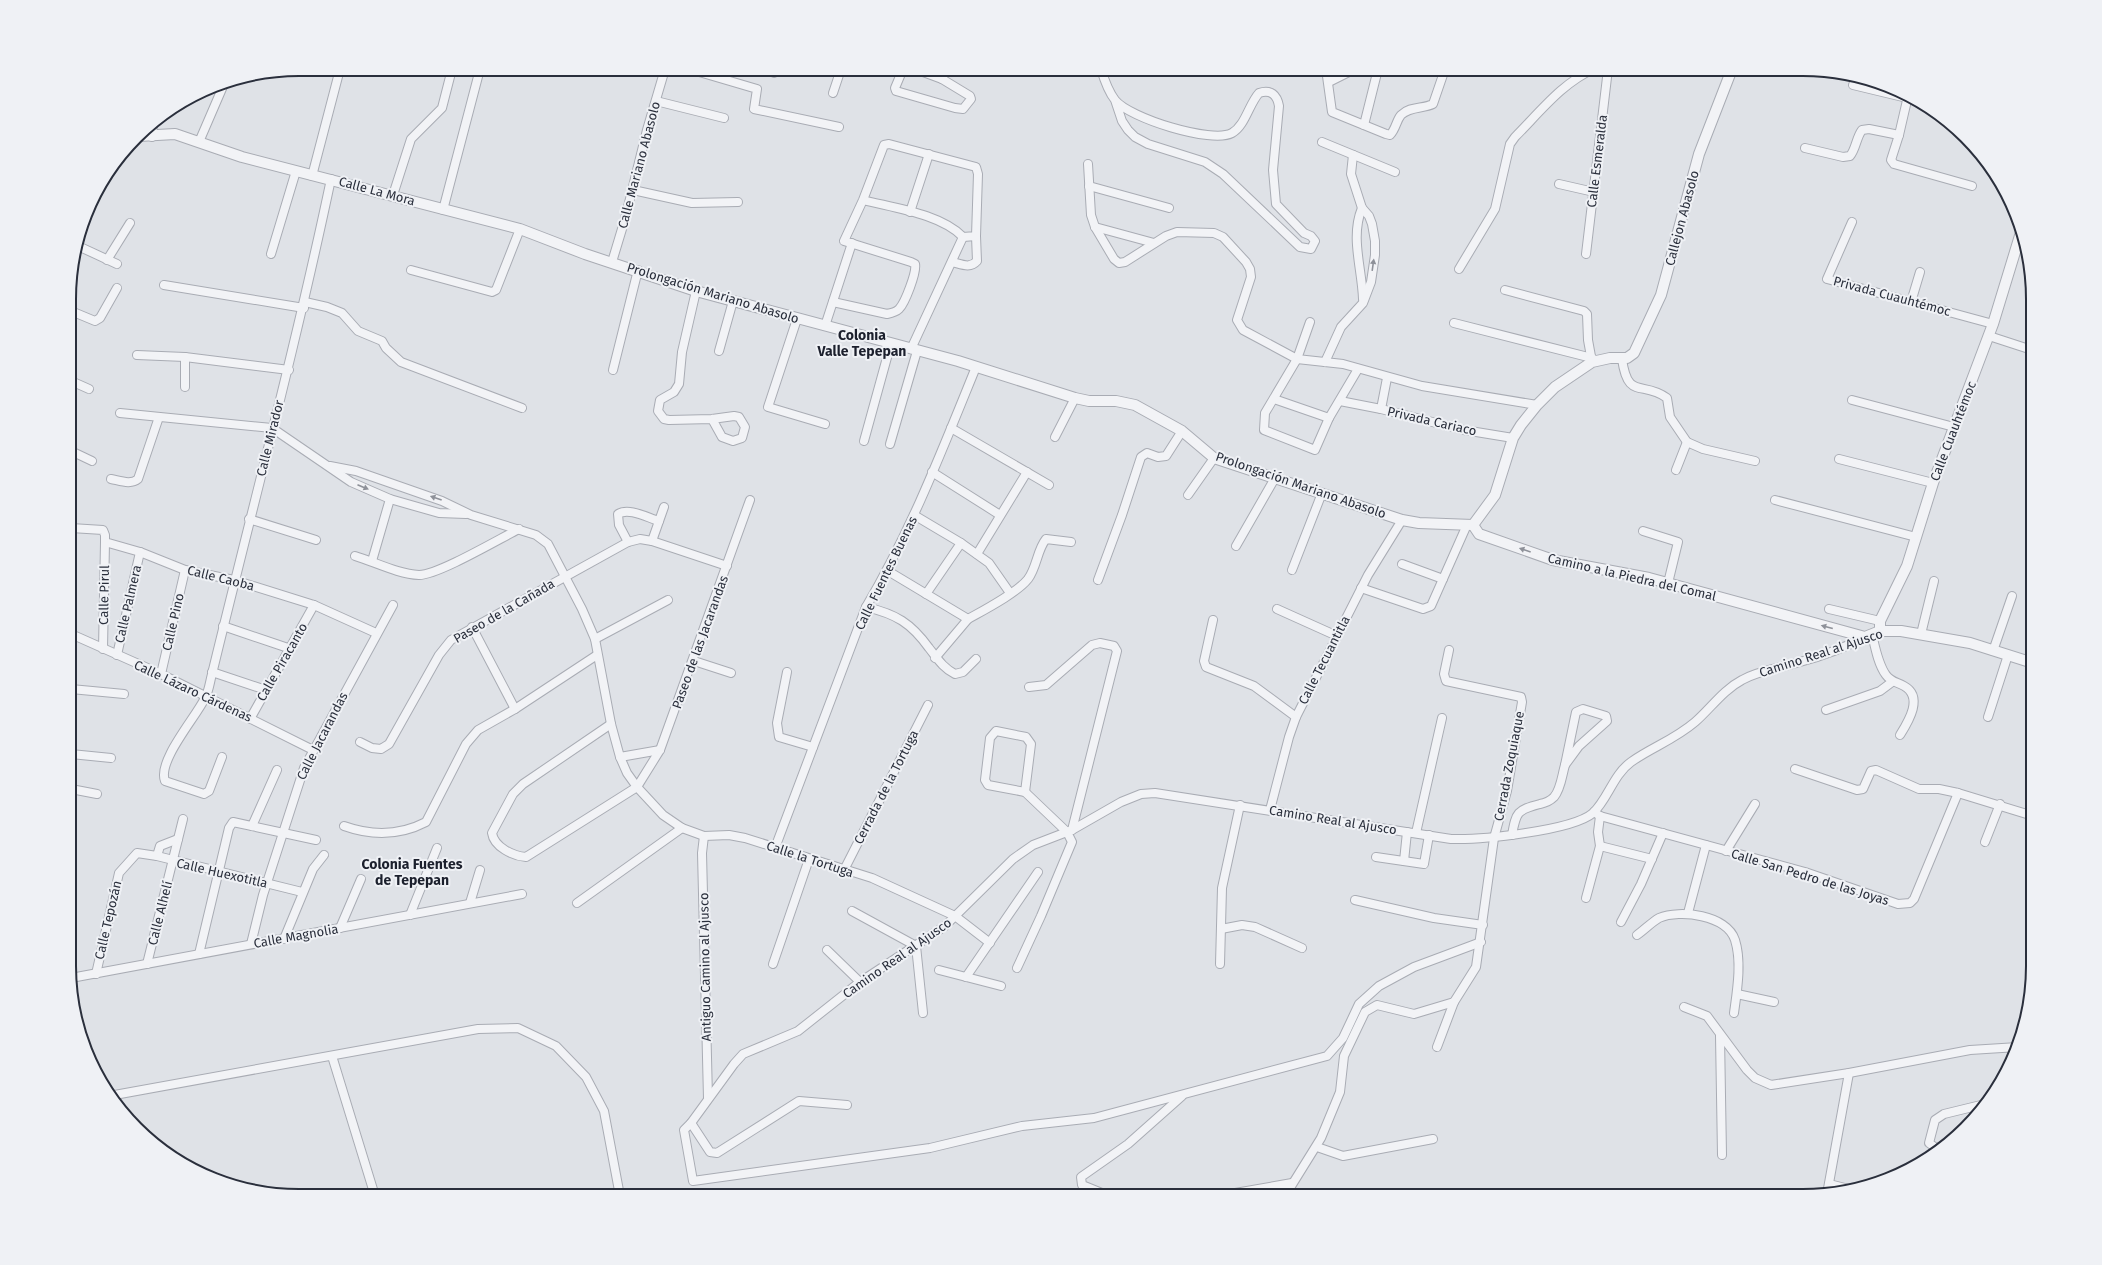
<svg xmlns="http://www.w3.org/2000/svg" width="2102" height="1265" font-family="'Fira Sans',sans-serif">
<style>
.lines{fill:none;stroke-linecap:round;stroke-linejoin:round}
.minor-casing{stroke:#a9acb4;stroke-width:10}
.tertiary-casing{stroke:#a9acb4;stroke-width:12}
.minor{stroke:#f2f3f6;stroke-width:8}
.tertiary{stroke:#f2f3f6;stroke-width:10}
.oneway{fill:#8e9199}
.labels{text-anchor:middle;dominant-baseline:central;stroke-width:4;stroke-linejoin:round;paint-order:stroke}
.street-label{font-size:13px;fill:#2a2f3c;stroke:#eff1f5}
.neighbourhood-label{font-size:14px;font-weight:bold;fill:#1c202d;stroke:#eff1f5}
.rim{fill:none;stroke:#2a2f3c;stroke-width:2}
</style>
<rect width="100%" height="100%" fill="#dfe2e7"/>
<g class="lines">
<defs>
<g id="minor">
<path d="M689 69 757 89 754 109 839 127"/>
<path d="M903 69 895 88 896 91 955 108 963 109 971 99 970 96 942 79"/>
<path d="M915 69 942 79 946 69"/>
<path d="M1101 69C1104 79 1108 91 1115 100 1129 118 1212 144 1232 133 1245 126 1249 104 1259 93 1271 89 1277 95 1279 106L1273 170 1276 204 1304 233 1311 236 1315 241 1311 249 1300 247 1223 174 1205 162 1148 144 1135 137 1128 130 1122 121 1115 100"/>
<path d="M1326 69 1332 112 1386 134 1390 135C1396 129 1396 121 1401 115 1410 106 1423 109 1433 104L1445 69"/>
<path d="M774 73 775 69"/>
<path d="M1329 82 1355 69"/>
<path d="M1853 85 1907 98"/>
<path d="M833 93 841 69"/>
<path d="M656 101 724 118"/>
<path d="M1364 125 1378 69"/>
<path d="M1899 135 1891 160 1894 164 1972 186"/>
<path d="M152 137 153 123"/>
<path d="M199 142 224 84"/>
<path d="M1322 142 1395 172"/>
<path d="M1805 148 1843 157 1850 156C1856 149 1856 138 1862 130L1869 129 1899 135 1908 96"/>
<path d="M1088 164 1091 215 1095 227 1114 259 1119 263 1125 262 1166 236 1177 232 1214 233 1223 237 1246 262 1250 269 1251 277 1237 320 1243 330 1297 359 1343 364 1422 386 1537 405"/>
<path d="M312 176 340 69"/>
<path d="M1559 184 1594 192"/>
<path d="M1089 186 1169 208"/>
<path d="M633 190 692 203 738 202"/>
<path d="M393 195 411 139 442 108 452 69"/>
<path d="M1362 208C1350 237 1362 268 1363 299"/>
<path d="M443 210 480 69"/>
<path d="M910 212 929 154"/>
<path d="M1852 222 1827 279 1993 324"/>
<path d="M1095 227 1154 243"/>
<path d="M78 246 117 264"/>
<path d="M271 254 296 171"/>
<path d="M1586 254 1608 69"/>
<path d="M107 260 130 223"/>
<path d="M612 262 625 219 647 130 665 69"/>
<path d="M952 262C961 264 970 269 977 261L976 236"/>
<path d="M1459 269 1495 209 1510 144 1515 137C1539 113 1563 82 1594 69"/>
<path d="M411 270 492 292 496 290 520 229"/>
<path d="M164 285 304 308"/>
<path d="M1505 290 1584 311 1587 314 1588 340 1592 362"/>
<path d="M696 291 682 352 679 384 674 392 660 400 658 411 664 419 669 420 712 419 734 416 739 417 745 427 742 438 733 441 722 437 712 419"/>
<path d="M305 302 327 307 342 313 358 331 382 341 386 348 401 362 522 408"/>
<path d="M833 302 887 314C892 313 896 312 899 309 905 303 917 272 915 264L911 262 844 241 863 200 884 145 889 144 976 167 978 174 976 236 963 237C941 214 894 208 863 200"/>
<path d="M1911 302 1920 272"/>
<path d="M71 311 95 321 100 318 117 288"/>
<path d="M797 319 768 407 825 424"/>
<path d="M1310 322 1297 359 1265 413 1264 430 1315 450 1329 418 1358 369"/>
<path d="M1454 323 1592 358"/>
<path d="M825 326 852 243"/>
<path d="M1989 336 2032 350"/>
<path d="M911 349 963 237"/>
<path d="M719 351 733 301"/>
<path d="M137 355 185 357 289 370"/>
<path d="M1622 359C1628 401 1642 380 1667 398L1670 417 1687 442 1703 449 1755 461"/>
<path d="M1325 362 1341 327 1363 303 1371 282 1375 255V241L1372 224 1369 216 1362 208 1351 174 1353 155"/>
<path d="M613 370 638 270"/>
<path d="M1387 378 1381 409 1464 430 1513 438"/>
<path d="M71 381 89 389"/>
<path d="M185 387V357"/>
<path d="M1274 399 1329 418"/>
<path d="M1852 400 1954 427"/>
<path d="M1340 401 1381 409"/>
<path d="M120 413 272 428 351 482 390 499 439 513 466 514"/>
<path d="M951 428 1049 485"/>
<path d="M1055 437 1075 398"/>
<path d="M864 441 891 343"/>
<path d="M890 444 917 351"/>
<path d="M71 451 92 461"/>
<path d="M1839 459 1933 483"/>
<path d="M330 466 356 471 442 501 471 515 536 535 548 544 582 609 595 639 611 724 620 757 627 773 637 787 663 815 682 828 704 836 729 835 745 838 872 878 955 916 990 943"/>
<path d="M1676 470 1687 442"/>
<path d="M932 472 1000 515"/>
<path d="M111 479C121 481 131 485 138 479L159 417"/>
<path d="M1188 495 1214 458"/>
<path d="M1775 500 1916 537"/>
<path d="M914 515 961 543 989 563 1010 593"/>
<path d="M249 519 316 540"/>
<path d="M71 528 103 530 105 535V542L140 552 185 570 234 580 314 605 376 633"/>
<path d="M1643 531 1678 542 1668 583"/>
<path d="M652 541 664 507"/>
<path d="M628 542 619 525 618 514C629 507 648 518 659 521"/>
<path d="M1236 546 1275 478"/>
<path d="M2033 551 2030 555 2033 561"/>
<path d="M977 554 1027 472"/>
<path d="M355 556C375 562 398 574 419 575 438 575 499 539 519 529"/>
<path d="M372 561 390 499"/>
<path d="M1402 564 1443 579"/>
<path d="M1292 570 1322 493"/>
<path d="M888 571 968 619C984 610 1017 593 1028 579 1037 567 1037 550 1046 539L1071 542"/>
<path d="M1098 580 1122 515 1141 457 1147 453 1158 457 1166 456 1182 431"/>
<path d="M1361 588 1423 609 1431 606 1466 527"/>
<path d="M926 594 961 543"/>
<path d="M866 607C896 614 911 623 929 648 937 658 943 668 955 674L963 672 976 659"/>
<path d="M1277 609 1337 636"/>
<path d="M1829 609 1880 621"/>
<path d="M1213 620 1204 661 1206 667 1254 686 1296 717"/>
<path d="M223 626 291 649"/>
<path d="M472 627 515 709"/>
<path d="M71 634 161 674 313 750"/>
<path d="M1872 634C1875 647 1878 664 1886 675 1891 682 1897 682 1904 686 1924 697 1908 722 1900 735"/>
<path d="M1921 634 1934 581"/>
<path d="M595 639 668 600"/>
<path d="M103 649 105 542"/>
<path d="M1993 651 2012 596"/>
<path d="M117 655 140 552"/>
<path d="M935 658 968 619"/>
<path d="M694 661 731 673"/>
<path d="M2028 662 2033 642"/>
<path d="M212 672 266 690"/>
<path d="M787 672 777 723 779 737 813 747"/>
<path d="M161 674 185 570"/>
<path d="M1029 687 1046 685 1092 645 1100 643 1114 646 1117 651 1072 830"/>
<path d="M71 689 124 694"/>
<path d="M1583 709 1606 716 1607 721 1579 746 1565 765 1576 712Z"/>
<path d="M1826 710 1880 691 1892 682"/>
<path d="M1988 717 2008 655"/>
<path d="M250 719 314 605"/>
<path d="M611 724 523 784 513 794 492 833C494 847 513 856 526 857L637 787 660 750 750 500"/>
<path d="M996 731 1026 737 1031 744 1025 792 988 785 985 780 990 738Z"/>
<path d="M360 742 372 748 381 749 389 744 439 655 451 640 628 542 640 539 652 541 727 566"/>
<path d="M71 754 111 758"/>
<path d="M222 757 209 791 204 794 165 781C157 761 196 717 205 698 209 691 210 681 212 674 252 509 296 345 331 179"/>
<path d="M620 757 660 750"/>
<path d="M1795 769 1857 790 1863 789 1871 771 1876 770 1919 789H1939L1958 793 2033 816"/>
<path d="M71 789 97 794"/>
<path d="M1270 810 1289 737 1296 717 1368 575 1402 520"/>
<path d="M1594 812 1600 816 1805 872 1898 904 1910 903 1914 899 1958 793"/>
<path d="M1600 816 1598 832 1600 846"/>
<path d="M252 826 277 770"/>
<path d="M344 826C372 836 399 836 426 822L466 744 478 730 515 709 597 655"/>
<path d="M1416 833 1442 718"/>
<path d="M1512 835C1516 812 1517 810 1540 804 1545 803 1550 801 1554 797 1561 789 1562 775 1565 765"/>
<path d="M704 836 702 853 708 1098"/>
<path d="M1985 842 2000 804"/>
<path d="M775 848 866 607C911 531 943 448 976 367"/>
<path d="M1726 851 1755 804"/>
<path d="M157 856 160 846 178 839"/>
<path d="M1376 857 1424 864 1429 835"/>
<path d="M1404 861 1407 832"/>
<path d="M844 870 928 705"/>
<path d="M1586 898 1600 846 1652 859"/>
<path d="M1355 900 1434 918 1483 925"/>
<path d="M470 903 480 870"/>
<path d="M577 903 682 828"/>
<path d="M852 911 916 946 923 1013"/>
<path d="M1688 913 1706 845"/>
<path d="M410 915 437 848"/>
<path d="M1621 922 1641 884 1663 833"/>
<path d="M340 928 361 879"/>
<path d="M1221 929 1242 925 1255 927 1302 948"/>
<path d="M1637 935C1644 930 1652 922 1659 918 1680 909 1727 915 1735 940 1742 962 1737 991 1734 1013"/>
<path d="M284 939 313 869 324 855"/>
<path d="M1481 942 1414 967 1379 986 1359 1004 1343 1038 1327 1056 1094 1118 1022 1126 930 1148 693 1181 684 1130 691 1123 734 1064 743 1054 798 1031 860 982 945 926 1013 859 1033 845 1072 830 1121 802 1141 794 1155 793 1451 839C1479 840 1572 831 1593 813 1608 799 1613 775 1631 762 1652 747 1674 740 1695 722 1711 708 1723 690 1742 680 1760 670 1781 668 1800 662 1822 656 1844 648 1865 637"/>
<path d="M251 944 263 895 304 768 393 605"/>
<path d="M827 950 860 982"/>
<path d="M199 954 229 828 233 822 316 840"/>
<path d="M147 964 183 819"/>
<path d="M773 964 809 859"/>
<path d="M1220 964 1222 888 1240 805"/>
<path d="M1017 968 1041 916 1072 842 1067 832 1025 792"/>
<path d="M939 970 1001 986"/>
<path d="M96 974 119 873 137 853 157 856 302 892"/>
<path d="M966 977 1038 872"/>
<path d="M71 978 522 894"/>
<path d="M1737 994 1774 1002"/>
<path d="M1684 1007 1707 1016 1747 1070 1755 1078 1771 1085 1849 1073 1970 1050 2018 1047"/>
<path d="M1720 1036 1722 1155"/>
<path d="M1437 1047 1454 1002"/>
<path d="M332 1056 375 1196"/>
<path d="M109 1096 478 1029 518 1028 556 1046 586 1077 604 1111 620 1196"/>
<path d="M691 1123 710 1152 717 1153 799 1101 847 1105"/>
<path d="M1317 1147 1343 1156 1433 1139"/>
<path d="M1942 1147 1936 1148 1929 1143 1935 1120 1944 1114 1985 1104"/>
<path d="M1829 1184 1853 1190"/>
<path d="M1827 1194 1849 1073"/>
<path d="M1109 1196 1082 1185 1081 1177 1128 1144 1182 1096"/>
<path d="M1218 1196 1292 1183"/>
<path d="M1285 1196 1321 1138 1340 1092 1344 1056 1365 1012 1377 1005 1414 1014 1454 1002 1476 967 1494 838 1507 791 1522 702 1521 697 1446 681 1444 674 1449 650"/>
</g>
<g id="tertiary">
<path d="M139 136 175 134 242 157 520 229 585 254 696 291 958 361 1075 398 1089 401H1116L1135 405 1182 431 1214 458 1402 520 1419 523 1473 525"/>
<path d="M1473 525 1479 534 1553 560 1649 578 1865 637 1880 631H1901L1970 643 2033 663"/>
<path d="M1473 525 1495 495 1513 438 1521 425 1537 405 1555 387 1592 362 1610 358H1627L1634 353 1661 295 1699 154 1732 69"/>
<path d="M1880 631V621L1907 566 1933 483 1993 324 2022 229"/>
</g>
</defs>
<use href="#minor" class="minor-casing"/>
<use href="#tertiary" class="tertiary-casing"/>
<use href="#minor" class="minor"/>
<use href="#tertiary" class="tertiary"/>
</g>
<defs><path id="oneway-solid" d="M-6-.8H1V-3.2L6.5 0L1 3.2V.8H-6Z"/></defs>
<g class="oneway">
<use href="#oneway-solid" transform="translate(1373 265) rotate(-82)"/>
<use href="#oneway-solid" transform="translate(363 487) rotate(23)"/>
<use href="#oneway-solid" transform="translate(436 498) rotate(-161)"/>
<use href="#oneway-solid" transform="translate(1525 550) rotate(-161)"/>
<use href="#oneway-solid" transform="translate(1827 627) rotate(-165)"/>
</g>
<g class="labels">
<g class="street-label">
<text transform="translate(1597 161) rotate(-83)">Calle Esmeralda</text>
<text transform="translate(639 165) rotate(-75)">Calle Mariano Abasolo</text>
<text transform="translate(377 191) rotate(15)">Calle La Mora</text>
<text transform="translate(1682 218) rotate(-75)">Callejon Abasolo</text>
<text transform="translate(713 293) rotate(17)">Prolongación Mariano Abasolo</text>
<text transform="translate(1892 296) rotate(15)">Privada Cuauhtémoc</text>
<text transform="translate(1432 421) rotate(13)">Privada Cariaco</text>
<text transform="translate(1953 431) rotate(-69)">Calle Cuauhtémoc</text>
<text transform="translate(270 438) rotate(-76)">Calle Mirador</text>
<text transform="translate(1301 485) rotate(19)">Prolongación Mariano Abasolo</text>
<text transform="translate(886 573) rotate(-64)">Calle Fuentes Buenas</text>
<text transform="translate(1632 577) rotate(13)">Camino a la Piedra del Comal</text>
<text transform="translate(221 578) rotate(14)">Calle Caoba</text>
<text transform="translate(104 595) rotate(-89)">Calle Pirul</text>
<text transform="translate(128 604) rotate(-77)">Calle Palmera</text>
<text transform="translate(504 611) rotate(-30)">Paseo de la Cañada</text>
<text transform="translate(173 622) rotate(-77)">Calle Pino</text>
<text transform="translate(700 642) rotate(-70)">Paseo de las Jacarandas</text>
<text transform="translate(1821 653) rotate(-18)">Camino Real al Ajusco</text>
<text transform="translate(1324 660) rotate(-63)">Calle Tecuantitla</text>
<text transform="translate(282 662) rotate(-60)">Calle Piracanto</text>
<text transform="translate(193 691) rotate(25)">Calle Lázaro Cárdenas</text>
<text transform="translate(322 736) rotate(-63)">Calle Jacarandas</text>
<text transform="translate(1509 766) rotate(-79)">Cerrada Zoquiaque</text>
<text transform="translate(886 787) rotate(-63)">Cerrada de la Tortuga</text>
<text transform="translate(1333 820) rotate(9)">Camino Real al Ajusco</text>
<text transform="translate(810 859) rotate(18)">Calle la Tortuga</text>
<text transform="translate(222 873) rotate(13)">Calle Huexotitla</text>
<text transform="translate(1810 877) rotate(17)">Calle San Pedro de las Joyas</text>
<text transform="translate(160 913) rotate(-76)">Calle Alhelí</text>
<text transform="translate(108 920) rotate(-77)">Calle Tepozán</text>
<text transform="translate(296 936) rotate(-10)">Calle Magnolia</text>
<text transform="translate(897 958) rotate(-35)">Camino Real al Ajusco</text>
<text transform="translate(705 967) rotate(-91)">Antiguo Camino al Ajusco</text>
</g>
<g class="neighbourhood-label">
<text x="862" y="335">Colonia<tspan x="862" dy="16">Valle Tepepan</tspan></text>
<text x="412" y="864">Colonia Fuentes<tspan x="412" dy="16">de Tepepan</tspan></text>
</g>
</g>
<path d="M0 0H2102V1265H0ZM299 76H1803A223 223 0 0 1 2026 299V966A223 223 0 0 1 1803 1189H299A223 223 0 0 1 76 966V299A223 223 0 0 1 299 76Z" fill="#eff1f5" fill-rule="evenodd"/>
<path class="rim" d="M299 76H1803A223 223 0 0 1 2026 299V966A223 223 0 0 1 1803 1189H299A223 223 0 0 1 76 966V299A223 223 0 0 1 299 76Z"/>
</svg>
